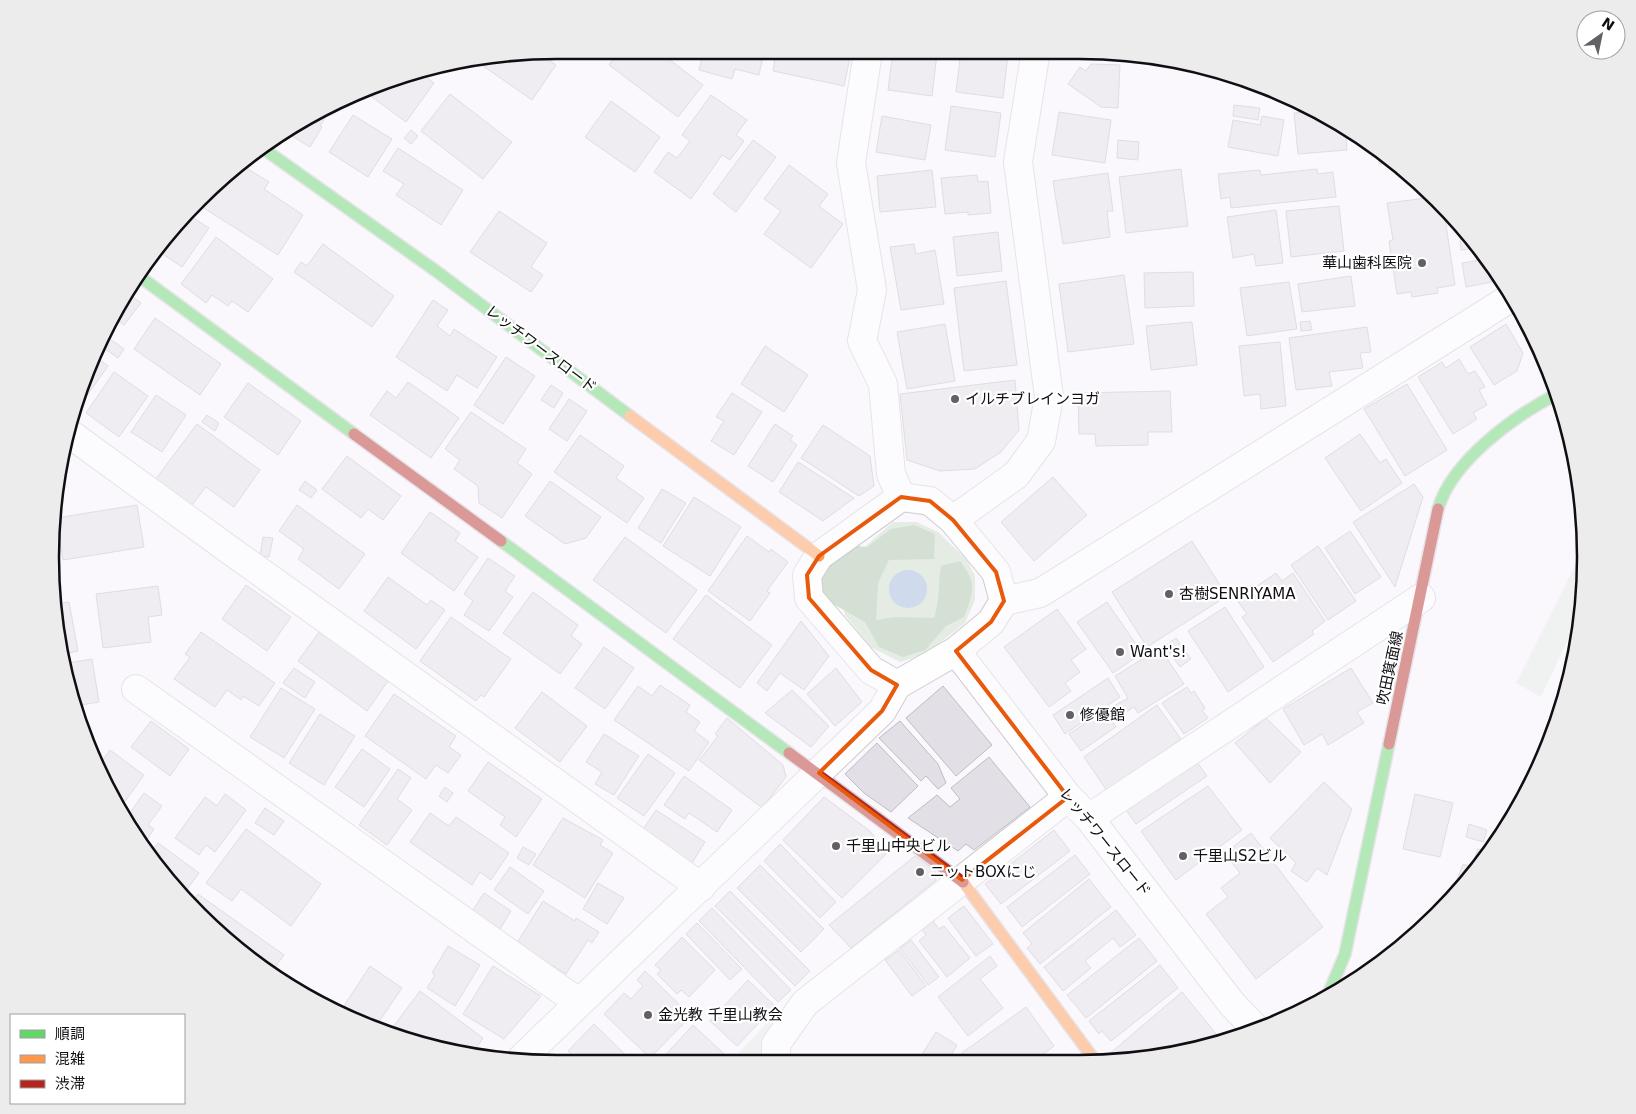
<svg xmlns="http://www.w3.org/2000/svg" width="1636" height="1114" font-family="'DejaVu Sans','Noto Sans JP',sans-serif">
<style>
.green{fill:#e4ece4}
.forest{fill:#d5e0d4}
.water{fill:#cfdaed}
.building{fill:#e2dfe6;stroke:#bebdc1}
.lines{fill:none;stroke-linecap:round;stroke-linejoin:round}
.street-casing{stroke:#ceccd0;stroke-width:30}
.fast-casing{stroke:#ceccd0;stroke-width:14}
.slow-casing{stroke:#ceccd0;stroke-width:14}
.jam-casing{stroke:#ceccd0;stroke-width:14}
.street{stroke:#fefeff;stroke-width:28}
.fast{stroke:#63d668;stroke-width:11}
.slow{stroke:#ff974d;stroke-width:11}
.jam{stroke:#b3261e;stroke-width:11}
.marked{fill:none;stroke:#e8590c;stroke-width:4;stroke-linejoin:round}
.poi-dot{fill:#626065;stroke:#fff;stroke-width:2}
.labels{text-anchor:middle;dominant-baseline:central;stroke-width:4.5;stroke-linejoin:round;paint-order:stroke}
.poi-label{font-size:15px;fill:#100e13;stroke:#fff;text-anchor:start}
.street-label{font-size:15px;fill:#100e13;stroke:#fff}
.rim{fill:none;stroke:#100e13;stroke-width:2.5}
</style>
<rect width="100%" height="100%" fill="#faf8fc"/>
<g class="green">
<path d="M893 522H916L938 532 967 560 975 576V600L965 623 926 654 900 662 871 647 845 615 835 573Z"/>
<path d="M1585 546 1586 557 1581 612 1541 697 1516 683Z"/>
<path d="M777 1012 767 1032 764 1064H741L734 1058Z"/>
</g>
<path class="forest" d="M914 525 935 534 934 559 889 560 878 583 876 620 895 617 934 618C940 601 938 584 941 566L960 561C977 583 974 592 964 617L946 626 925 650 903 657 879 647 865 622 824 599 813 577 850 545 867 547 891 529Z"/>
<circle class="water" cx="908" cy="589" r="19"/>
<g class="building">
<path d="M893 51 937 54 932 96 888 90Z"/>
<path d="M961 51 1008 54 1003 98 956 92Z"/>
<path d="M764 52 759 75 735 69 732 79 699 70 703 53Z"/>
<path d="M776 52H851L844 86 773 71Z"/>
<path d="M618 53H669L666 57 703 85 678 117 609 65Z"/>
<path d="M491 54H540L556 65 532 100 473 59Z"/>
<path d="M1091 64 1120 65 1118 108 1101 107 1068 84 1080 67 1086 71Z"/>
<path d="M418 71 434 83 406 122 372 97 382 83 394 77Z"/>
<path d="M450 94 512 142 483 179 421 131Z"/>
<path d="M711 95 747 120 736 135 744 141 730 160 722 155 691 199 654 172 668 152 677 158 690 141 682 135Z"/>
<path d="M611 101 660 137 635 172 585 137Z"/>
<path d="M1234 105 1260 108 1258 120 1233 116Z"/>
<path d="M951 106 1001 113 995 157 945 150Z"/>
<path d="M1318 111 1339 123 1340 125 1345 127 1347 150 1298 154 1294 113Z"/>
<path d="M323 112 327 115 320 126 322 127 310 147 284 131Z"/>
<path d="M1059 112 1111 120 1105 163 1052 155Z"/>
<path d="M353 115 392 139 368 177 329 152Z"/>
<path d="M882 116 931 125 925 160 876 152Z"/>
<path d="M1262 116 1284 120 1278 156 1228 147 1233 120 1260 125Z"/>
<path d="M411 130 418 136 411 144 404 138Z"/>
<path d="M753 140 776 157 736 212 713 194Z"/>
<path d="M1118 140 1139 142 1138 160 1117 158Z"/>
<path d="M398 148 463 190 441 225 396 195 404 184 383 171Z"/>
<path d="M1378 149 1394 162 1379 164Z"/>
<path d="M1394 163 1407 173 1396 175Z"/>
<path d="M240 164 269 182 264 189 303 215 278 255 202 207 219 182Z"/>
<path d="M789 165 828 194 819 206 843 224 811 268 764 234 781 211 764 199Z"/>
<path d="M1181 169 1188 226 1126 233 1119 177Z"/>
<path d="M1317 169 1318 174 1333 172 1336 197 1231 208 1230 197 1221 199 1218 174 1260 170 1261 175Z"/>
<path d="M932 170 936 207 880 212 877 176Z"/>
<path d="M1108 173 1113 211H1107L1110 237 1063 244 1053 181Z"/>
<path d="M977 175 978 182 988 181 991 213 968 215V212L945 214 941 178Z"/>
<path d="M1435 197 1443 205 1455 285 1437 288 1438 293 1412 297 1411 292 1397 294 1389 241 1393 240 1387 203Z"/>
<path d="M1339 206 1344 251 1291 257 1286 211Z"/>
<path d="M1276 210 1283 263 1256 266 1254 254 1233 258 1227 217Z"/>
<path d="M499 211 547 243 531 267 543 275 531 292 470 252Z"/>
<path d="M186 213 209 228 182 267 155 249Z"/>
<path d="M1459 224 1478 248 1461 250Z"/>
<path d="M998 232 1002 271 957 276 953 237Z"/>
<path d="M216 237 273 279 248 312 232 301 228 306 212 295 206 303 181 284Z"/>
<path d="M323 244 394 296 372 327 294 272 301 262 307 266Z"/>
<path d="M914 244 916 254 935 250 944 304 901 310 890 247Z"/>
<path d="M1487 259 1492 282 1466 287 1462 263Z"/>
<path d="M1193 272 1194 306 1145 308 1144 273Z"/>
<path d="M1124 275 1134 344 1068 352 1059 284Z"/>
<path d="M1351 276 1355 306 1302 312 1298 284Z"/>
<path d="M1006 281 1017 365 964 371 954 288Z"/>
<path d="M1289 282 1297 329 1247 336 1240 288Z"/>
<path d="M129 294 141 303 124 325 114 318Z"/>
<path d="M433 300 448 310 437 326 450 336 454 329 497 357 477 388 457 375 447 391 396 357Z"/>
<path d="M155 318 221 364 200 395 134 349Z"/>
<path d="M1310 321 1312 330 1301 331 1300 322Z"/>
<path d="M1192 322 1197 365 1151 370 1146 326Z"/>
<path d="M945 324 955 381 907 389 897 332Z"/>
<path d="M1506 324 1523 353 1517 371 1494 385 1470 347Z"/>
<path d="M1367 327 1371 352 1360 353 1363 368 1329 372 1332 386 1296 390 1289 338Z"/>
<path d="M107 337 124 349 118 358 101 346Z"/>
<path d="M1280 342 1286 406 1261 409 1260 394 1244 396 1239 346Z"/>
<path d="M765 346 808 375 784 412 741 384Z"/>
<path d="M93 355 108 366 79 407 75 404Z"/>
<path d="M506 357 535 376 503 424 474 405Z"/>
<path d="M1459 359 1468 374 1475 371 1485 387 1479 390 1487 405 1473 413 1477 419 1453 434 1418 377 1442 362 1446 368Z"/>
<path d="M114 372 148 396 119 437 86 413Z"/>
<path d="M1015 380 1019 430 1001 452 975 469 940 471 907 460 900 394Z"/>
<path d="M408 382 459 418 431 458 370 415 387 391 396 398Z"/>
<path d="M248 383 301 421 278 455 224 417Z"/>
<path d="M1407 384 1447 450 1405 476 1364 409Z"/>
<path d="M551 385 563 393 554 408 541 400Z"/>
<path d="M1170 391 1172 432H1148V445L1096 446 1095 434H1079L1078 393Z"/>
<path d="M732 393 762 412 734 455 711 441 724 421 716 417Z"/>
<path d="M156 395 186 415 162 452 131 432Z"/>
<path d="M569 399 587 411 567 441 549 429Z"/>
<path d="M471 412 526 449 517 463 532 474 502 518 479 503 478 486 454 469 460 460 445 449Z"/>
<path d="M207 415 219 423 215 431 202 422Z"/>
<path d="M197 424 260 470 234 507 206 487 191 506 155 480Z"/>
<path d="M775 424 793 436 790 440 797 445 773 482 748 466Z"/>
<path d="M823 425 870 456 874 486 859 496 801 458Z"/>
<path d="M1360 434 1380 463 1386 459 1402 483 1361 511 1325 458Z"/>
<path d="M580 435 624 466 616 478 644 498 627 523 554 472Z"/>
<path d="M347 456 401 496 383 520 368 509 361 518 322 489Z"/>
<path d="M798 462 854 498 823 521 779 492Z"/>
<path d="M1053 477 1087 515 1034 561 1001 522Z"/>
<path d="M305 481 317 490 311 498 299 490Z"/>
<path d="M550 481 601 517 586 538 565 544 525 516Z"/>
<path d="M1414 484 1423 497 1395 587 1353 522Z"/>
<path d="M662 489 686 503 661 543 638 528Z"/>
<path d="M694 497 741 527 710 576 663 546Z"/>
<path d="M137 505 144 547 63 560 56 518Z"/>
<path d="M297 505 365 554 339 589 298 559 304 549 279 531Z"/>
<path d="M430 512 460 533 455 541 478 557 454 591 401 553Z"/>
<path d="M1350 531 1381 577 1355 594 1325 548Z"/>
<path d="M747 536 769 552 771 549 788 562 767 591 770 593 750 621 708 591Z"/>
<path d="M263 537 273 538 269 557 260 556Z"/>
<path d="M625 537 697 590 666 633 593 580Z"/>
<path d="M1192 541 1227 596 1147 647 1112 592Z"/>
<path d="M1318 546 1356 601 1328 620 1291 565Z"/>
<path d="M488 558 515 576 505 591 513 597 489 631 464 615 473 601 464 594Z"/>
<path d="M1276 573 1282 581 1293 573 1325 621 1312 631 1314 634 1273 662 1242 617 1247 614 1237 600Z"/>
<path d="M388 577 427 605 431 600 445 610 416 649 364 611Z"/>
<path d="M246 585 291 617 267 651 222 619Z"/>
<path d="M158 586 162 615 148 617 151 642 103 648 96 594Z"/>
<path d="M533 592 578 625 571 636 582 644 560 674 503 633Z"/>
<path d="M706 595 772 645 740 688 673 639Z"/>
<path d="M69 602 78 651 60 655 56 604Z"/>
<path d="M1107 602 1142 653 1113 673 1077 622Z"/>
<path d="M1225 607 1264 667 1228 692 1188 631Z"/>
<path d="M1057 609 1086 649 1071 660 1080 672 1065 683 1071 691 1049 707 1004 647Z"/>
<path d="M451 617 511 659 484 697 481 695 476 701 420 661Z"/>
<path d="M801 621 829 656 804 690 780 673 767 691 757 683Z"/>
<path d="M320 631 388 681 367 711 298 661Z"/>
<path d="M201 632 275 683 259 706 243 696 241 700 227 690 215 707 174 679 190 657 185 654Z"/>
<path d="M1176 638 1191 659 1180 667 1165 646Z"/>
<path d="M604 647 634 668 605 709 575 688Z"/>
<path d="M1160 648 1184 684 1138 713 1134 707 1115 719 1109 709 1128 698 1115 676Z"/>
<path d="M92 659 99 702 75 706 62 664Z"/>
<path d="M294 668 315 682 305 698 283 683Z"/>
<path d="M836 668 862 702 835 726 807 694Z"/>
<path d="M1351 668 1373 703 1357 712 1364 723 1328 745 1322 734 1304 745 1283 709Z"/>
<path d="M1108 678 1120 697 1065 734 1053 715Z"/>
<path d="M660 685 690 705 686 712 700 722 694 731 709 742 689 771 614 720 638 686 652 696Z"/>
<path d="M943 686 992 745 956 776 906 718Z"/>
<path d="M1187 687 1191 693 1194 691 1205 708 1202 710 1208 718 1184 734 1162 703Z"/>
<path d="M281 688 315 709 284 758 250 737Z"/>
<path d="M792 690 829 726 811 747 765 713Z"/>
<path d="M542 692 587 726 560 762 515 728Z"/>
<path d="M394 694 456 736 449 747 461 755 448 773 436 765 426 779 365 736Z"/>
<path d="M1157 705 1181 739 1107 791 1084 757Z"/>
<path d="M1105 710 1116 727 1081 751 1069 734Z"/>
<path d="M320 714 355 736 324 785 289 763Z"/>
<path d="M727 718 783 765 786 777 762 808 699 760 718 736 715 734Z"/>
<path d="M1266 718 1301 752 1270 783 1235 743Z"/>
<path d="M151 721 189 749 170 776 131 747Z"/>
<path d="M900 721 938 764 946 783 938 789 926 776 921 781 879 738Z"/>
<path d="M604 734 639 756 614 795 595 784 602 772 586 762Z"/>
<path d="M877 743 918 786 891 812 864 793 845 774Z"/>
<path d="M362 749 390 769 364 807 335 787Z"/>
<path d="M110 750 144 775 118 811 97 768Z"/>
<path d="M648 754 675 773 644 816 617 798Z"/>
<path d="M989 757 1030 807 974 850 966 844 958 851 908 818 937 795 950 807 960 799 951 788Z"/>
<path d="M488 762 542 799 516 837 500 825 505 817 468 791Z"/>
<path d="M1197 762 1207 776 1136 824 1126 810Z"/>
<path d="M398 769 411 778 397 799 412 810 387 845 359 825Z"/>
<path d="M684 776 732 810 717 832 689 813 685 819 664 805Z"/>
<path d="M1324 782 1352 809 1327 875 1317 868 1307 882 1291 871 1296 863 1270 838Z"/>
<path d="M1208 786 1242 830 1176 880 1141 831Z"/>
<path d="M445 787 453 793 447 802 439 796Z"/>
<path d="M144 793 162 806 148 825 154 829 144 844 125 820Z"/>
<path d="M225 794 246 810 215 852 206 845 199 855 175 838 205 797 217 806Z"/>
<path d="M1415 794 1453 803 1440 857 1403 849Z"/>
<path d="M824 797 870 831 887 853 842 898 783 840Z"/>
<path d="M265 808 284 821 274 835 255 823Z"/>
<path d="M656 810 705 842 692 863 642 831Z"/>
<path d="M430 813 449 826 456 817 509 853 491 880 480 872 472 885 410 842Z"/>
<path d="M563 818 603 840 600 845 613 853 585 898 533 865Z"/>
<path d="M1469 824 1487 830 1483 842 1466 837Z"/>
<path d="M246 829 321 884 291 926 241 889 232 901 206 883Z"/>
<path d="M1054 830 1070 851 1001 904 985 884Z"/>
<path d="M1251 833 1323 927 1256 979 1206 914 1228 897 1221 888 1240 873 1225 853Z"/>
<path d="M1492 839 1498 841 1486 856 1488 852Z"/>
<path d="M1492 839 1498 841 1486 856 1488 852Z"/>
<path d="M158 843 199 873 183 895 150 853Z"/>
<path d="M780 844 836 902 820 918 764 861Z"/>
<path d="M523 847 536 854 529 865 517 858Z"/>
<path d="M1478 849 1488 852 1486 856 1448 903 1463 864 1471 867Z"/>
<path d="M1075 855 1090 874 1022 927 1007 907Z"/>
<path d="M915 856 935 870 936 880 851 948 829 925Z"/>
<path d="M760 865 824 929 801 952 737 888Z"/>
<path d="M510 867 544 891 528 914 494 890Z"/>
<path d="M1089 879 1111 907 1040 964 1027 948 1032 944 1023 933Z"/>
<path d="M598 883 624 898 607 924 583 909Z"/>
<path d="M730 891 810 971 795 986 715 906Z"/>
<path d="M484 893 511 911 499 931 471 913Z"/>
<path d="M198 894 284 955 270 974 199 916 190 905Z"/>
<path d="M543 901 575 921 576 918 599 932 592 943 588 940 566 974 517 943Z"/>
<path d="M964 906 993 944 976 956 948 918Z"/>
<path d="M712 908 791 990 778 1002 699 921Z"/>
<path d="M1116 910 1136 935 1120 947 1113 938 1085 961 1091 968 1063 991 1044 967Z"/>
<path d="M933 921 939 929 944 926 970 958 947 977 919 941 926 935 922 930Z"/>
<path d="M697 923 742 969 730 980 686 934Z"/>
<path d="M682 937 715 970 689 997 681 990 677 994 657 974 661 970 655 965Z"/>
<path d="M1139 938 1157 961 1086 1018 1067 995Z"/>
<path d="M911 940 939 977 928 985 900 948Z"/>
<path d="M448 946 480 965 455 1006 427 988 435 975 432 973Z"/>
<path d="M899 950 926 986 912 996 885 960Z"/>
<path d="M990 956 997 966 980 979 1003 1008 968 1036 938 997Z"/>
<path d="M1160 965 1178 988 1111 1041 1102 1031 1099 1034 1089 1021Z"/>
<path d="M370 966 402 988 376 1026 346 1016 340 1012Z"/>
<path d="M493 966 541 996 504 1039 463 1014Z"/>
<path d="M645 971 691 1016 650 1058 604 1014 624 993 631 999 643 986 637 980Z"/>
<path d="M748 980 775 1006 737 1046 710 1021Z"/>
<path d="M420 991 483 1038 474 1051 469 1047 463 1055 458 1054 390 1031Z"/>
<path d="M1182 992 1222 1041 1178 1054 1113 1061 1108 1055Z"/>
<path d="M1026 1007 1054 1046 1030 1064H953L963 1052Z"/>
<path d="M594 1024 635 1064H582L568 1051Z"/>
<path d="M693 1025 735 1064H657Z"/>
<path d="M936 1032 957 1045 946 1064H916Z"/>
</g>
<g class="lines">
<defs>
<g id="street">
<path d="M868 52 851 163 872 290 862 341 883 384 891 474 901 497"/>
<path d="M66 431 231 551 701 887"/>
<path d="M953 520 1016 475 1041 441 1049 397 1018 162 1036 50"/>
<path d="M1004 601 996 572 953 520 930 501 901 497 819 556 807 575 809 598 871 670 897 685 956 651 991 622 1004 601 1040 593 1512 297"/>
<path d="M956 651 1068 797 1089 818 1232 1004 1257 1030"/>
<path d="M136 689 578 1002"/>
<path d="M1089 818 1421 598"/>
<path d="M520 1060 882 711 897 685"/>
<path d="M776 1064V1044L805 1003 1068 797"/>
</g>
<g id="fast">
<path d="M261 147 436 271 630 416"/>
<path d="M139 276 354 434"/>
<path d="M1438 509C1452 461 1514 416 1557 394"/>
<path d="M501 541 789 753"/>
<path d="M1327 997 1345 954 1389 744"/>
</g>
<g id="slow">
<path d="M630 416 819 556"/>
<path d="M963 882 1096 1062"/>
</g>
<g id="jam">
<path d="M354 434 501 541"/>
<path d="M1389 744 1438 509"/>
<path d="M789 753 963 882"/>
</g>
</defs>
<use href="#street" class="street-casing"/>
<use href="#fast" class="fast-casing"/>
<use href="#slow" class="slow-casing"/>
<use href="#jam" class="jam-casing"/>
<use href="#street" class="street"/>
<use href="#fast" class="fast"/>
<use href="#slow" class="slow"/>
<use href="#jam" class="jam"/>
</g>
<path d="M0 0H1636V1114H0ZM901 497 930 501 953 520 996 572 1004 601 991 622 956 651 1068 797 962 880 819 773 882 711 897 685 871 670 809 598 807 575 819 556Z" fill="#faf8fc" fill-opacity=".55" fill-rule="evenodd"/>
<path class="marked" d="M901 497 930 501 953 520 996 572 1004 601 991 622 956 651 1068 797 962 880 819 773 882 711 897 685 871 670 809 598 807 575 819 556Z"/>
<g class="poi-dot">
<circle cx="1422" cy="263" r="5"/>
<circle cx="955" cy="399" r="5"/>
<circle cx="1169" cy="594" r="5"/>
<circle cx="1120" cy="652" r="5"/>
<circle cx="1070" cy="715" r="5"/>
<circle cx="836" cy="846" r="5"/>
<circle cx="1183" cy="856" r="5"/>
<circle cx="920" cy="872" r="5"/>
<circle cx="648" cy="1015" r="5"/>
</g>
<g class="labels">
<g class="poi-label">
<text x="1412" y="263" text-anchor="end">華山歯科医院</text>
<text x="965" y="399">イルチブレインヨガ</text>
<text x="1179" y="594">杏樹SENRIYAMA</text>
<text x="1130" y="652">Want's!</text>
<text x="1080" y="715">修優館</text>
<text x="846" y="846">千里山中央ビル</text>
<text x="1193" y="856">千里山S2ビル</text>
<text x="930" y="872">ニットBOXにじ</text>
<text x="658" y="1015">金光教 千里山教会</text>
</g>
<g class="street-label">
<text transform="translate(541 349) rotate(37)">レッチワースロード</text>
<text transform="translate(1390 668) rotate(-78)">吹田箕面線</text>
<text transform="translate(1105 842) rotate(51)">レッチワースロード</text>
</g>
</g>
<path d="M0 0H1636V1114H0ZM557 59H1079A498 498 0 0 1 1577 557V557A498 498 0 0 1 1079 1055H557A498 498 0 0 1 59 557V557A498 498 0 0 1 557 59Z" fill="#ececec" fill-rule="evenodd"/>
<path class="rim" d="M557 59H1079A498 498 0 0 1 1577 557V557A498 498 0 0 1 1079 1055H557A498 498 0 0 1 59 557V557A498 498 0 0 1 557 59Z"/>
<rect x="10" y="1014" width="175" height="90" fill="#ffffff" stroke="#9f9fa1"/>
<rect x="20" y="1030" width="25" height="8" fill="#63d668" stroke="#9f9fa1"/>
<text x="55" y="1039" font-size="15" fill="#100e13">順調</text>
<rect x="20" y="1055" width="25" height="8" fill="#ff974d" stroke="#9f9fa1"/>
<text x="55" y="1064" font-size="15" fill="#100e13">混雑</text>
<rect x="20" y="1080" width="25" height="8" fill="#b3261e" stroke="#9f9fa1"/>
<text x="55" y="1089" font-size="15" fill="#100e13">渋滞</text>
<g transform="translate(1601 35) rotate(33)"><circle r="24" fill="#ffffff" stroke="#9f9fa1"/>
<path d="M0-4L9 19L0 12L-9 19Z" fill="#626065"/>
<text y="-8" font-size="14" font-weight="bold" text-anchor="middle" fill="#100e13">N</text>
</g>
</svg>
